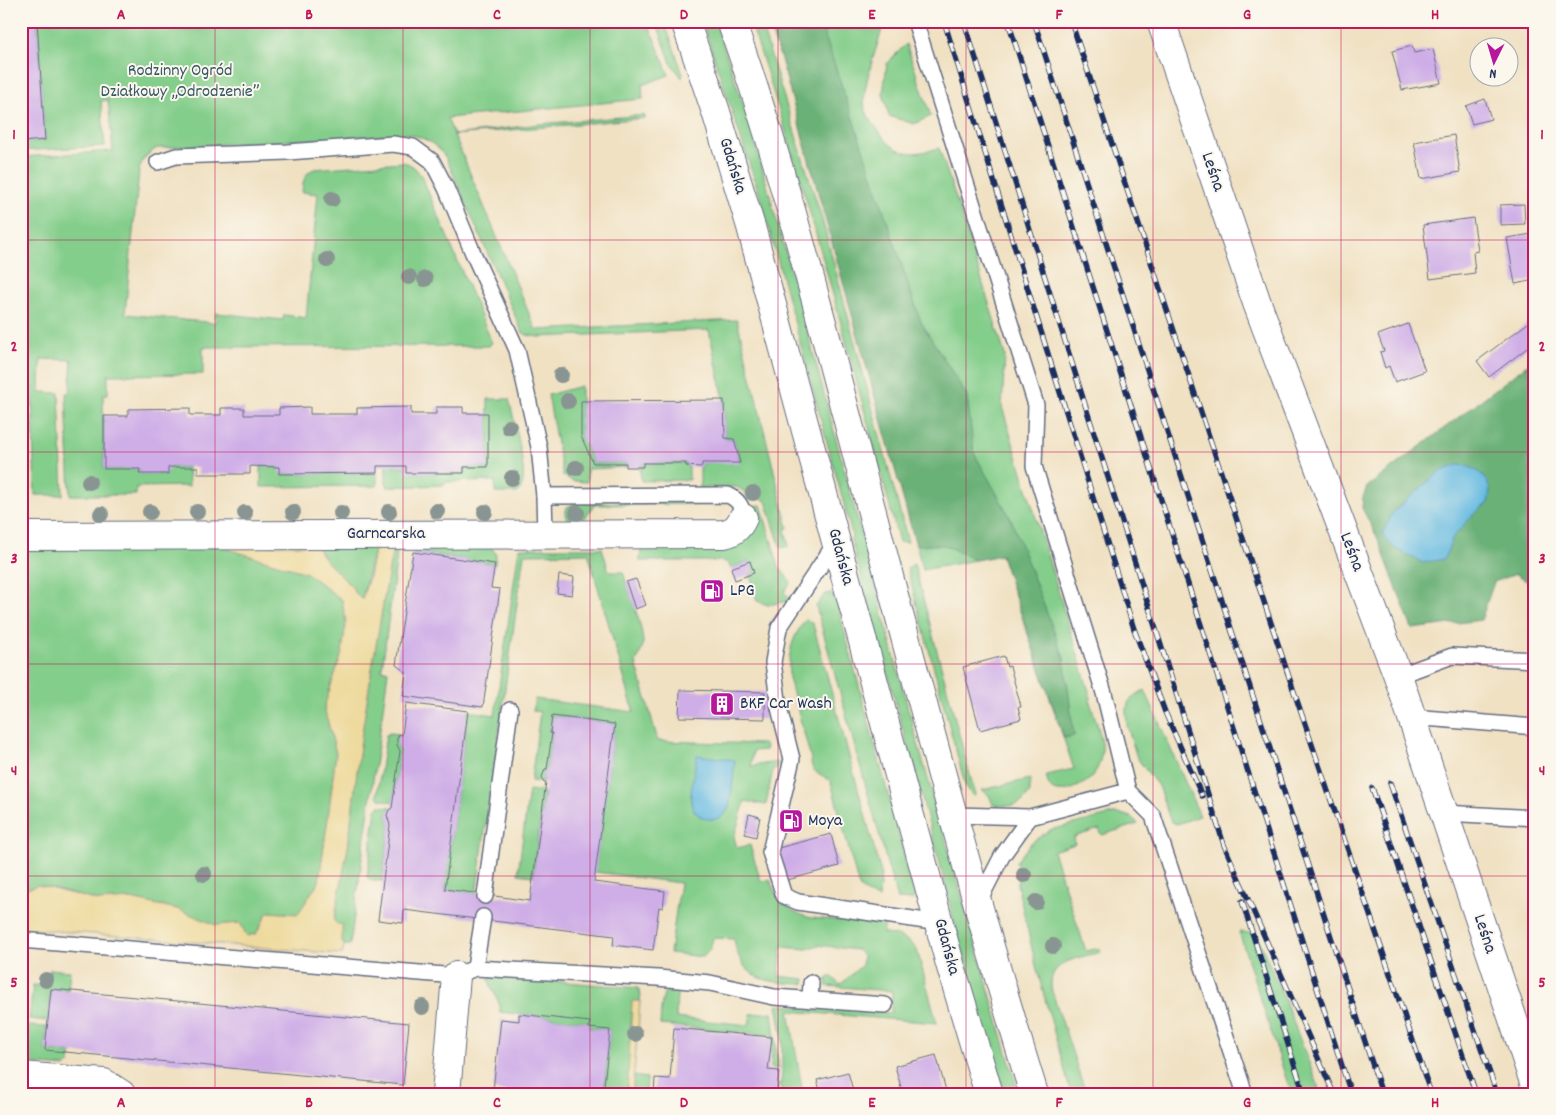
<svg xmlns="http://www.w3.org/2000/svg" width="1556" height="1115" font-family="Dekko,sans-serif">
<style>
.green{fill:#84ce8b;stroke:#507e74}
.forest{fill:#6bb177;stroke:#43706a}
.sand{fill:#eeda9e;stroke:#84847e}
.water{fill:#64bae1;stroke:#4074a0}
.building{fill:#cfaee7}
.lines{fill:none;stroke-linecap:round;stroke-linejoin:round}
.service-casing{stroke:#666d81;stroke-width:18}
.minor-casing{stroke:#666d81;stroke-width:30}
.tertiary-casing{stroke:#666d81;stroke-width:30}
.primary-casing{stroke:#666d81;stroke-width:30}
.service{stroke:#fff;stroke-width:15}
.minor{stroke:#fff;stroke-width:28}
.tertiary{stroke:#fff;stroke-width:28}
.primary{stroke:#fff;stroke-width:28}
.rail-casing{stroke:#1b2f5e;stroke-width:5.5}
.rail{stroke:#fbf7ec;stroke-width:4;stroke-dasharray:11;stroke-linecap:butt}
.tree{fill:#899592}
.grid{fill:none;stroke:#c2185b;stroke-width:1;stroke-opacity:0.55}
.labels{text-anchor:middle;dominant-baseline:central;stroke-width:4;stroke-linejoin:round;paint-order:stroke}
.park-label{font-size:18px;fill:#355769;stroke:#fbf7ec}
.street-label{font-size:18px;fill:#1b2f5e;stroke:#fbf7ec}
.poi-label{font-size:18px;fill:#1b2f5e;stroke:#fbf7ec;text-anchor:start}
.neatline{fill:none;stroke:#c2185b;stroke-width:2}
.grid-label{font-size:16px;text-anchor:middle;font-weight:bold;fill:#c2185b}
</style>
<rect width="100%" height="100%" fill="#fbf7ec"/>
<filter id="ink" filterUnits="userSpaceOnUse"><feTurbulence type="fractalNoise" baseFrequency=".02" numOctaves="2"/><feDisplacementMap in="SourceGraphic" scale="10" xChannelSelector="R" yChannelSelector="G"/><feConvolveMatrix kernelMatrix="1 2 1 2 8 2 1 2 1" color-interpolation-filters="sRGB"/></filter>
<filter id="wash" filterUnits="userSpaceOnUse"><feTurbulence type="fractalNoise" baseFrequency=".0096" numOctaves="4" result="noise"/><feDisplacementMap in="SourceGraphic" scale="20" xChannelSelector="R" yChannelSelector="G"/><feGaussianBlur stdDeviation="1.12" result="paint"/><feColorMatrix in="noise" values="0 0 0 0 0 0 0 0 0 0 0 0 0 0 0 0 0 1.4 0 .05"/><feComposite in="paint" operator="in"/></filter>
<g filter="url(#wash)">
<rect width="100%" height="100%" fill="#f0e1c3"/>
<g class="green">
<path d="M37 21H647L669 75 642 85 643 99 447 118 454 135 540 124 644 115 646 118 454 135 536 330 737 320 788 528 785 529 789 546 781 548 766 501 759 497 749 500 745 492 737 487 700 488V467L702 466V463L740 462 734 439 725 438 724 400 709 330 538 337 527 335 522 332 446 158C437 144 425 138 409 134L157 148C148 154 141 159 139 171L125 314 215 323 216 313 283 320 284 315 306 318 318 194 302 192C303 182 304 173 314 169L403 162C412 164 417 169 422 177L488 333 492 343 489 346 203 347V374L108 375V394L103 395 104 469H140V474H168V467H188L189 486 136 487V495H70L66 393H70L72 360 41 359 40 392 59 393 63 495H35L32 391 31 381 21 363V157L113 151 108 100 101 101 105 146 21 151V142L45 140Z"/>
<path d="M656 21H664L683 74 682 78 671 63Z"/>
<path d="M702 21H715L751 128 800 304 915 734 1019 1094H1005L955 925 940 864 851 540 852 534 761 199Z"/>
<path d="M750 21H760L822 219 908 542H899C853 367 808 192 750 21Z"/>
<path d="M767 21H884C880 41 858 94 866 111 869 119 876 127 881 134 897 157 915 155 939 148L959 207 1005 355 1002 407 1091 698 1090 702C1093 712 1104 741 1102 750 1101 760 1098 770 1091 778 1084 785 1061 796 1052 789 1048 786 1047 780 1046 775L1074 769 1001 555 923 570 853 315 781 59Z"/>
<path d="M906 44 931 116 914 124 889 116 883 94 887 63Z"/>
<path d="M581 386V436L593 463H626V467L587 469V482L573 481 563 476 548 395Z"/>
<path d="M488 399H509C513 416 528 472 522 486 521 489 519 491 517 493H495V481L446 482 443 485 388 487 386 482V466H406L407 473H463L464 467H488Z"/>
<path d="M643 463H686V466L689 467V480L641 481 640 468 643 467Z"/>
<path d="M261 466 279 467 280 474 377 473V486L261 487Z"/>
<path d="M712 501V504L594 505 579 527 569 523 565 515 567 507 575 503Z"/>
<path d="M761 505 779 567 791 582 784 592 790 599 788 601 768 605 757 601 750 574 754 573 750 561 731 568 727 562 720 561H640L641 547H730C735 543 740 542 745 540 758 533 756 518 753 506Z"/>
<path d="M316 545 375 546 362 599C357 597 356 592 352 587 339 573 325 563 316 545Z"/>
<path d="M414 545H490L496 554 495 564 413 552Z"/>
<path d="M226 546 231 550 307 573 342 600 346 622 342 653 324 707 336 753 328 818 319 881 298 914 268 912 256 934 246 936 240 923 216 925 177 909 131 899 100 901 38 885 21 892V547Z"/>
<path d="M396 548 397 554 382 669 388 671 385 694 350 945H344L334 921 348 847 360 746 372 668 392 552Z"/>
<path d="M519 548H602L609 572H623C628 589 642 624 643 641 643 649 639 656 636 663L658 741 763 744 766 747 765 750 753 751 751 766 778 762 780 764 778 768 773 769 766 805 745 801 734 837 737 848 750 845 761 882 770 879C776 901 789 912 811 918L883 924H885L883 934C897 934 909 939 917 950L937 1023 789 1011 803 1094H780L782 1072V1034L777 1005 891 1013 892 991 826 986 827 979 831 976 840 985 862 965 863 956 857 950 818 945 807 949 782 947 779 976 805 979 804 984H801C764 982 741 980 734 939L713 938 710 950 703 957 670 953 680 883 595 872 615 724 552 716 550 732 552 733 547 769H545L542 777 543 782 531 781 540 712 533 711 535 699 634 712 588 553 524 554 476 894 445 889 468 711 495 715Z"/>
<path d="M914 564 975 794 974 797 966 788 907 568Z"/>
<path d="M829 593 835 596 915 896 912 900 897 899 816 606 824 595Z"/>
<path d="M806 619 813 624 881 873 879 898 869 895 859 887 831 782C822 772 811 776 811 759L789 678C788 653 791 639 806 619Z"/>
<path d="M1145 690 1200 816 1177 824 1171 822 1158 786 1137 758 1127 725 1126 710 1129 701 1135 695Z"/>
<path d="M390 733 399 734 397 745 400 751 393 802 380 799 377 796 386 735Z"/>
<path d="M1030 779V792C1028 794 1025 800 1022 802 1015 807 1001 806 993 805L989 795 982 790Z"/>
<path d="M529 790 544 792 533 876 518 874Z"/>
<path d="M379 806 391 807 387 815 390 825 382 881 370 880 367 877 376 809Z"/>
<path d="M1113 814C1122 814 1132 815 1138 824L1102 835 1099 829 1074 837 1075 844 1053 851 1086 951 1100 948 1101 952C1079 958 1045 961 1052 991L1086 1094H1071L1036 966 1017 884 1020 870 1016 862 1032 842 1050 830Z"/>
<path d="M1239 932 1256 933 1284 998 1321 1094H1291Z"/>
<path d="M50 969 70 971 68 990 51 989 48 1021 29 1019 33 985 49 986Z"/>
<path d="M496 976 638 988 641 995 640 1001 632 1002 627 1094H603L610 1030 589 1028V1022L500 1012C501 998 489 990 489 977Z"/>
<path d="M667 989 677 990 676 1018 749 1025 751 1014 772 1012 779 1069 771 1068 773 1035 660 1025C661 1014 660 999 667 989Z"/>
<path d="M28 1026 47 1027 45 1050 72 1053 70 1063 65 1067 30 1064 26 1061Z"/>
<path d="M634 1076 647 1078 646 1094H632Z"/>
<path d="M154 1086 233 1094H153Z"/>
</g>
<g class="forest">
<path d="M768 21H820L921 322 967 396 974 453 1011 519 1064 658 1074 736 1064 738 1001 555 975 560 945 545H916L781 59Z"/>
<path d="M1535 359V587L1516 574 1494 582 1481 620 1412 629 1378 539 1362 508 1363 497 1367 487Z"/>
</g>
<g class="sand">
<path d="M316 545C325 563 339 573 352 587 355 592 357 596 362 599L369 577 375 546 396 548 392 552 372 668 360 746 348 847 334 921 337 924H342V941L344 945 342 954 21 928V891L38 885 99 901 131 899 177 909 216 925 240 923 247 936 256 934 268 912 298 914 319 881 328 818 336 753 324 707 342 653 346 622 342 600 307 573 231 550 226 546Z"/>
<path d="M632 1001H640L638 1031 640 1033 637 1038 632 1094H627Z"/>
</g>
<g class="water">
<path d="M1457 465C1471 465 1485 472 1489 487 1491 491 1489 498 1488 503L1474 514 1453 537 1444 559 1423 563 1394 548 1382 535 1393 512 1439 472Z"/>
<path d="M697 755 735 760C733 774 733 792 729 806 723 827 694 822 691 802 690 791 695 767 697 755Z"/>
</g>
<g id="blocks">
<g class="building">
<path d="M21 21H37L45 140 21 142Z"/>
<path d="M1412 46 1414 53 1433 49 1441 83 1402 90 1392 51Z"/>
<path d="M1485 99 1491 119 1472 124 1466 106Z"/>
<path d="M1454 135 1460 172 1421 179 1414 142Z"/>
<path d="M1524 204 1525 224 1500 225V205Z"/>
<path d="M1473 218 1478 251 1473 252 1475 273 1430 279 1423 225Z"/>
<path d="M1532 234 1535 252V280L1515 284 1507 238Z"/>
<path d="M1532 320 1535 325V342L1489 377 1477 361Z"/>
<path d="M1408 324 1425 371 1395 382 1389 366 1385 368 1380 352 1384 351 1378 335Z"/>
<path d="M724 400 725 438 734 439 740 463H702V466L700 467 686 466V463H643V467H626V463H593L581 436V401Z"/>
<path d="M310 407V414H357V408L411 407V414H436V407H463V413H488V467H464V473H406V466H377V473L279 474V467L250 466V474H198V467H168V474H139L140 469H104V416H128V409L190 408V415H221V408H244V415H279V408Z"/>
<path d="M413 552 495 564 491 588 500 589 483 707 403 696 406 672 396 665Z"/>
<path d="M750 561 754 573 735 580 731 568Z"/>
<path d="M559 575 574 577 572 595 557 593Z"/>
<path d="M636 579 646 605 635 609 626 582Z"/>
<path d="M706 581 719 591 713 599 700 589Z"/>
<path d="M1004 656 1007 667 1010 666 1021 707H1018L1021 719 980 730 963 667Z"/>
<path d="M680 690 765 692V719L679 717Z"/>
<path d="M406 703 468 711 445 889 530 901 546 782H543L542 777 545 769H547L552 733H550L552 716 615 724 594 882 665 891 663 908 659 907 653 950 613 945 614 936 404 910 403 923 378 920 390 825 387 815 389 810 392 808 400 751 397 745V739L399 734 402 735Z"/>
<path d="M749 814 760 817 756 837 745 834Z"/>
<path d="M831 834 839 866 780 882 771 850Z"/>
<path d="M51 989 409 1023 403 1085 45 1050Z"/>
<path d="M519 1014 590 1022 589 1028 610 1030 603 1094H554L540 1091V1094H524L493 1090 501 1019 519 1021Z"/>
<path d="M674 1028 772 1037 768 1070 779 1071 777 1094H654L655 1078 670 1079Z"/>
<path d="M936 1055 947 1094H903L895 1066Z"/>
<path d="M848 1072 854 1094H821L817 1080Z"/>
</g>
</g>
</g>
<g filter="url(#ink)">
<use href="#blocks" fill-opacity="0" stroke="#666d81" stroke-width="1"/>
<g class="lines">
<defs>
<g id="service">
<path d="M915 21 1036 405 1034 466 1104 693 1128 791 1153 816 1245 1094"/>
<path d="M158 162 176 156 288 152 393 144 413 147 432 161 446 188 473 253 517 350 539 447 544 496 545 533"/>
<path d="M544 496 728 495C739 500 743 507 743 518"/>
<path d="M836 542 779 628 773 662 779 708 792 759 770 852 784 896 798 902 939 923"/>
<path d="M1398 676 1452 656 1535 660"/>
<path d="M1412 717 1535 727"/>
<path d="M1444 813 1535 818"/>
<path d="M952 815 1030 817 1128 791"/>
<path d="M485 896 510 710"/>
<path d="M978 903 1002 856 1030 817"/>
<path d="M21 940 456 976 475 968 658 978 710 983 774 997 885 1005"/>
<path d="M475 968 483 917"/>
<path d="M810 1000 811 983"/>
</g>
<g id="minor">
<path d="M21 536 724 534C734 532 739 527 743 518"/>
<path d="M21 1076 104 1083 121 1094"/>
<path d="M446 1094 456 976"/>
</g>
<path id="tertiary" d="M1161 21 1257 303 1398 676 1535 1085"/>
<g id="primary">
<path d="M685 21 716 112 751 227 950 964 989 1094"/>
<path d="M731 21C780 158 816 300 853 440 911 659 967 878 1034 1094"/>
</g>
</defs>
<use href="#service" class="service-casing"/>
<use href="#minor" class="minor-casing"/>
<use href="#tertiary" class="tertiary-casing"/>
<use href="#primary" class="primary-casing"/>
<use href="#service" class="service"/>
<use href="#minor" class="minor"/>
<use href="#tertiary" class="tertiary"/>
<use href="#primary" class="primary"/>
<defs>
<g id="rail">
<path d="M944 21 1134 629 1165 712 1202 796"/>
<path d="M964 21 1224 845 1334 1094"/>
<path d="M1008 21 1351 1094"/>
<path d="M1034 21 1382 1094"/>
<path d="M1071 21 1288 674 1431 1094"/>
<path d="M1390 783 1497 1094"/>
<path d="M1372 788 1476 1094"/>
<path d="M1242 901 1304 1094"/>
</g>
</defs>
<use href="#rail" class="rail-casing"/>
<use href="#rail" class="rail"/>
</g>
<g class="tree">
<circle cx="332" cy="199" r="8"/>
<circle cx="327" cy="260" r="8"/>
<circle cx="409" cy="277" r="8"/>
<circle cx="425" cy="279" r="8"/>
<circle cx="561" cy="375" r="8"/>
<circle cx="568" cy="401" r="8"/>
<circle cx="509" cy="427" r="8"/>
<circle cx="576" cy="468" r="8"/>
<circle cx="512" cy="478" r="8"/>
<circle cx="89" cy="482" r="8"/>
<circle cx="753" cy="493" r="8"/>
<circle cx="437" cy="511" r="8"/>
<circle cx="150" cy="512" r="8"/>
<circle cx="197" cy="512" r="8"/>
<circle cx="293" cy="512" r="8"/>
<circle cx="389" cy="512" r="8"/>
<circle cx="485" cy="512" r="8"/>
<circle cx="245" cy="513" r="8"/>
<circle cx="341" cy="513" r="8"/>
<circle cx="577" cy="513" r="8"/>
<circle cx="101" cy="514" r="8"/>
<circle cx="204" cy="874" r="8"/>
<circle cx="1024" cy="875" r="8"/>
<circle cx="1036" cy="902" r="8"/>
<circle cx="1053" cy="946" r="8"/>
<circle cx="46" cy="980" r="8"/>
<circle cx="422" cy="1007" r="8"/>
<circle cx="635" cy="1034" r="8"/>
</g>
</g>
<path class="grid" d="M215 21V1094M403 21V1094M590 21V1094M778 21V1094M966 21V1094M1153 21V1094M1341 21V1094M21 240H1535M21 452H1535M21 664H1535M21 876H1535"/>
<defs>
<symbol id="fuel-square" viewBox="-11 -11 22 22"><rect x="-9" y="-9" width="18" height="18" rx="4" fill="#b5179e" stroke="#fbf7ec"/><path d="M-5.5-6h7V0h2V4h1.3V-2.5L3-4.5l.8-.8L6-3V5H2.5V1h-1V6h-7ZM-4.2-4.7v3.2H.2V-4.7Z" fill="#fff"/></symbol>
<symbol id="building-square" viewBox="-11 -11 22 22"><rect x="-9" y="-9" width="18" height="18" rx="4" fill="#b5179e" stroke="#fbf7ec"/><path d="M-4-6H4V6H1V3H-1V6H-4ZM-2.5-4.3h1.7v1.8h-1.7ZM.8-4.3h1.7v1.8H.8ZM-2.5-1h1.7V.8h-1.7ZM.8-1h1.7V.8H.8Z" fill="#fff"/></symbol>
</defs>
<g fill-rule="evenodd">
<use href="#fuel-square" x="698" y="577" width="28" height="28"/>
<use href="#building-square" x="708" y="690" width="28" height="28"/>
<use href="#fuel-square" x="777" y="807" width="28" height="28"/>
</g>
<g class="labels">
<g class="park-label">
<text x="180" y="71">Rodzinny Ogród<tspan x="180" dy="21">Działkowy „Odrodzenie”</tspan></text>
</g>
<g class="street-label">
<text transform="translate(732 166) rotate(73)">Gdańska</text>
<text transform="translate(1212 172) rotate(71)">Leśna</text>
<text x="386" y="534">Garncarska</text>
<text transform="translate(1351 552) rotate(69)">Leśna</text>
<text transform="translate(840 557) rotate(75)">Gdańska</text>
<text transform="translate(1484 934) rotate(72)">Leśna</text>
<text transform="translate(946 947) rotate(75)">Gdańska</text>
</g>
<g class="poi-label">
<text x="730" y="591">LPG</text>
<text x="740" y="704">BKF Car Wash</text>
<text x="808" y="821">Moya</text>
</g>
</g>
<rect width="1556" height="1115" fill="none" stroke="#fbf7ec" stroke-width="55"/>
<g transform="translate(1494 62) rotate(185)"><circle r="24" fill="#fbf7ec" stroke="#a1a7b3"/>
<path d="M0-4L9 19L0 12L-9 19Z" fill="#b5179e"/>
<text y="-8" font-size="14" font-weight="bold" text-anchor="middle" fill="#1b2f5e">N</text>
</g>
<rect x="28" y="28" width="1500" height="1060" class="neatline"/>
<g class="grid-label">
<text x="121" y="19">A</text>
<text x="309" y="19">B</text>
<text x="497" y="19">C</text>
<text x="684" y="19">D</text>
<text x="872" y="19">E</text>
<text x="1059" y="19">F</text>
<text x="1247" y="19">G</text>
<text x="1435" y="19">H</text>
<text x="14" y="139">1</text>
<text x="1542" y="139">1</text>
<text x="14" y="351">2</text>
<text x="1542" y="351">2</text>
<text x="14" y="563">3</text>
<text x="1542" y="563">3</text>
<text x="14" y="775">4</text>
<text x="1542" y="775">4</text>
<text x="14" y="987">5</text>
<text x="1542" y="987">5</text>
<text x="121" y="1107">A</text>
<text x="309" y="1107">B</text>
<text x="497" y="1107">C</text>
<text x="684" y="1107">D</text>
<text x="872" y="1107">E</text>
<text x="1059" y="1107">F</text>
<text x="1247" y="1107">G</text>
<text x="1435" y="1107">H</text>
</g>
</svg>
